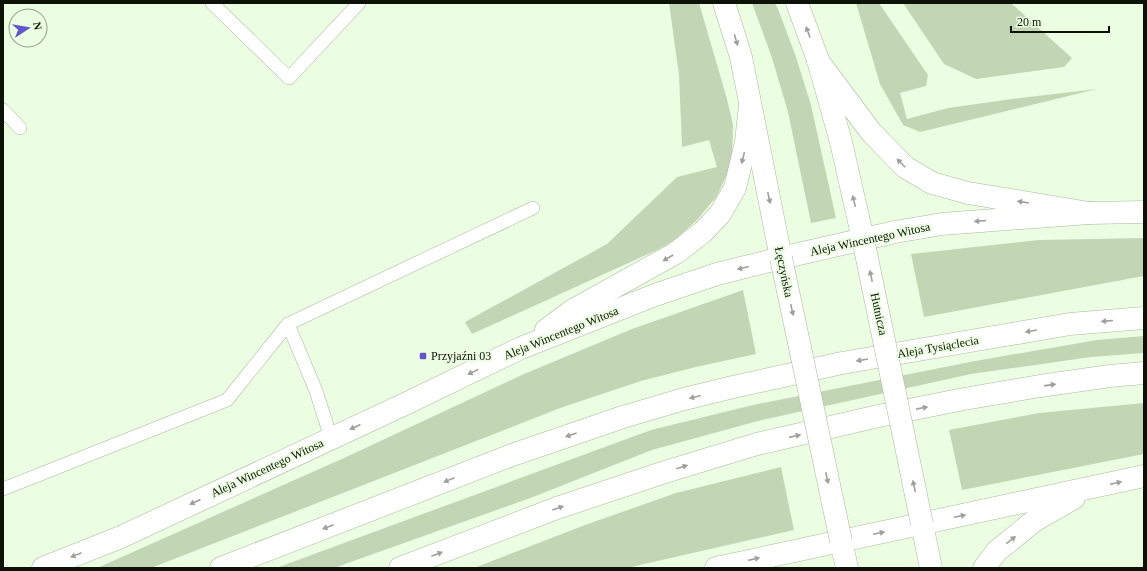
<svg xmlns="http://www.w3.org/2000/svg" width="1147" height="571" font-family="'Times New Roman',serif">
<style>
.green{fill:#c2d6b5}
.lines{fill:none;stroke-linecap:round;stroke-linejoin:round}
.service-casing{stroke:#a8b89d;stroke-width:14}
.tertiary-casing{stroke:#a8b89d;stroke-width:23}
.primary-casing{stroke:#a8b89d;stroke-width:23}
.service{stroke:#fff;stroke-width:13}
.tertiary{stroke:#fff;stroke-width:22}
.primary{stroke:#fff;stroke-width:22}
.tertiary-bridge-casing{stroke:#a8b89d;stroke-width:23;stroke-linecap:butt}
.tertiary-bridge{stroke:#fff;stroke-width:22}
.oneway{fill:#9ea09c}
.poi-dot{fill:#6254cd;stroke:#ecfee1;stroke-width:1.5}
.labels{text-anchor:middle;dominant-baseline:central;stroke-width:4;stroke-linejoin:round;paint-order:stroke}
.street-label{font-size:12px;fill:#0c1208;stroke:#ecfee1}
.poi-label{font-size:12px;fill:#0c1208;stroke:#ecfee1;text-anchor:start}
</style>
<rect width="100%" height="100%" fill="#ecfee1"/>
<g class="green">
<path d="M669 3H699L727 99 733 125 732 156 727 174 717 196 697 220 675 240 657 250 472 334 465 322 607 244 677 177 717 167 709 140 682 147 679 75Z"/>
<path d="M752 3H775L778 9 795 54 811 105 836 218 811 223 788 112 772 58Z"/>
<path d="M856 3H879L928 75 926 86 900 93 907 119 948 108 1012 99 1097 89 920 132 903 125 880 84Z"/>
<path d="M903 3H1011L1072 58 1064 67 976 79 944 64Z"/>
<path d="M1144 238V276L924 317 911 254 1039 240Z"/>
<path d="M743 290 756 354 696 367 641 381 563 407 151 568H97L344 458 524 374 632 329Z"/>
<path d="M1144 336V353L1091 357 971 374 758 421 652 450 533 497 334 568H276L651 430 753 405 975 361 1097 340Z"/>
<path d="M1144 403V454L962 490 949 430 1039 413Z"/>
<path d="M781 467 794 530 627 568H474L585 525 676 493Z"/>
</g>
<g class="lines">
<defs>
<g id="service">
<path d="M212 3 289 78 359 3"/>
<path d="M3 110 20 128"/>
<path d="M331 438 316 391 288 324 533 208"/>
<path d="M3 489 227 400 288 324"/>
</g>
<g id="tertiary">
<path d="M724 3 741 57 781 258"/>
<path d="M797 3 818 60 841 142 863 239"/>
<path d="M818 61 871 132 905 167 932 183 968 193 1089 213 1144 212"/>
<path d="M546 330 573 310 676 253 703 232 720 214 735 188 746 142 750 105"/>
<path d="M922 524 931 568"/>
<path d="M841 541 847 568"/>
<path d="M43 568 121 537 405 404 521 348 655 295 717 274 781 258 895 232 942 224 1089 213"/>
<path d="M716 568 1144 476"/>
<path d="M984 568 997 551 1034 521 1074 498"/>
</g>
<g id="primary">
<path d="M221 568 512 455 623 417 684 399 733 387 842 363 1070 324 1144 318"/>
<path d="M400 568 557 508 665 472 757 444 883 415 964 399 1040 386 1110 376 1144 373"/>
</g>
</defs>
<use href="#service" class="service-casing"/>
<use href="#tertiary" class="tertiary-casing"/>
<use href="#primary" class="primary-casing"/>
<use href="#service" class="service"/>
<use href="#tertiary" class="tertiary"/>
<use href="#primary" class="primary"/>
<defs>
<g id="tertiary-bridge">
<path d="M863 239 922 524"/>
<path d="M781 258 841 541"/>
</g>
</defs>
<use href="#tertiary-bridge" class="tertiary-bridge-casing"/>
<use href="#tertiary-bridge" class="tertiary-bridge"/>
</g>
<defs><path id="oneway-solid" d="M-6-.8H1V-3.2L6.5 0L1 3.2V.8H-6Z"/></defs>
<g class="oneway">
<use href="#oneway-solid" transform="translate(808 32) rotate(-110)"/>
<use href="#oneway-solid" transform="translate(736 40) rotate(74)"/>
<use href="#oneway-solid" transform="translate(743 158) rotate(104)"/>
<use href="#oneway-solid" transform="translate(901 163) rotate(-135)"/>
<use href="#oneway-solid" transform="translate(769 198) rotate(78)"/>
<use href="#oneway-solid" transform="translate(854 201) rotate(-103)"/>
<use href="#oneway-solid" transform="translate(1023 202) rotate(-171)"/>
<use href="#oneway-solid" transform="translate(980 221) rotate(175)"/>
<use href="#oneway-solid" transform="translate(668 258) rotate(150)"/>
<use href="#oneway-solid" transform="translate(743 268) rotate(166)"/>
<use href="#oneway-solid" transform="translate(871 276) rotate(-102)"/>
<use href="#oneway-solid" transform="translate(792 310) rotate(78)"/>
<use href="#oneway-solid" transform="translate(1107 321) rotate(175)"/>
<use href="#oneway-solid" transform="translate(1031 331) rotate(170)"/>
<use href="#oneway-solid" transform="translate(862 360) rotate(170)"/>
<use href="#oneway-solid" transform="translate(473 372) rotate(154)"/>
<use href="#oneway-solid" transform="translate(1050 385) rotate(-8)"/>
<use href="#oneway-solid" transform="translate(695 397) rotate(166)"/>
<use href="#oneway-solid" transform="translate(922 408) rotate(-11)"/>
<use href="#oneway-solid" transform="translate(355 427) rotate(155)"/>
<use href="#oneway-solid" transform="translate(571 435) rotate(161)"/>
<use href="#oneway-solid" transform="translate(795 436) rotate(-13)"/>
<use href="#oneway-solid" transform="translate(682 467) rotate(-17)"/>
<use href="#oneway-solid" transform="translate(827 478) rotate(78)"/>
<use href="#oneway-solid" transform="translate(449 480) rotate(158)"/>
<use href="#oneway-solid" transform="translate(1116 483) rotate(-13)"/>
<use href="#oneway-solid" transform="translate(914 486) rotate(-102)"/>
<use href="#oneway-solid" transform="translate(195 502) rotate(155)"/>
<use href="#oneway-solid" transform="translate(558 508) rotate(-19)"/>
<use href="#oneway-solid" transform="translate(960 516) rotate(-12)"/>
<use href="#oneway-solid" transform="translate(328 527) rotate(159)"/>
<use href="#oneway-solid" transform="translate(879 533) rotate(-12)"/>
<use href="#oneway-solid" transform="translate(1011 540) rotate(-38)"/>
<use href="#oneway-solid" transform="translate(437 554) rotate(-21)"/>
<use href="#oneway-solid" transform="translate(76 555) rotate(158)"/>
<use href="#oneway-solid" transform="translate(754 559) rotate(-13)"/>
</g>
<rect class="poi-dot" x="419" y="352" width="8" height="8" rx="2"/>
<g class="labels">
<g class="street-label">
<text transform="translate(870 239) rotate(-12)">Aleja Wincentego Witosa</text>
<text transform="translate(784 272) rotate(78)">Łęczyńska</text>
<text transform="translate(879 314) rotate(78)">Hutnicza</text>
<text transform="translate(561 333) rotate(-22)">Aleja Wincentego Witosa</text>
<text transform="translate(938 347) rotate(-10)">Aleja Tysiąclecia</text>
<text transform="translate(267 468) rotate(-25)">Aleja Wincentego Witosa</text>
</g>
<g class="poi-label">
<text x="431" y="356">Przyjaźni 03</text>
</g>
</g>
<rect width="1147" height="571" fill="none" stroke="#0c1208" stroke-width="8"/>
<g transform="translate(28 28) rotate(78)"><circle r="19" fill="#ecfee1" stroke="#92a08a"/>
<path d="M0-3L7 15L0 10L-7 15Z" fill="#6254cd"/>
<text y="-6" font-size="11" font-weight="bold" text-anchor="middle" fill="#0c1208">N</text>
</g>
<path d="M1011 26v6h98v-6" fill="none" stroke="#0c1208" stroke-width="2"/>
<text x="1017" y="26" font-size="12" fill="#0c1208" stroke="#ecfee1" stroke-width="3" paint-order="stroke">20 m</text>
</svg>
